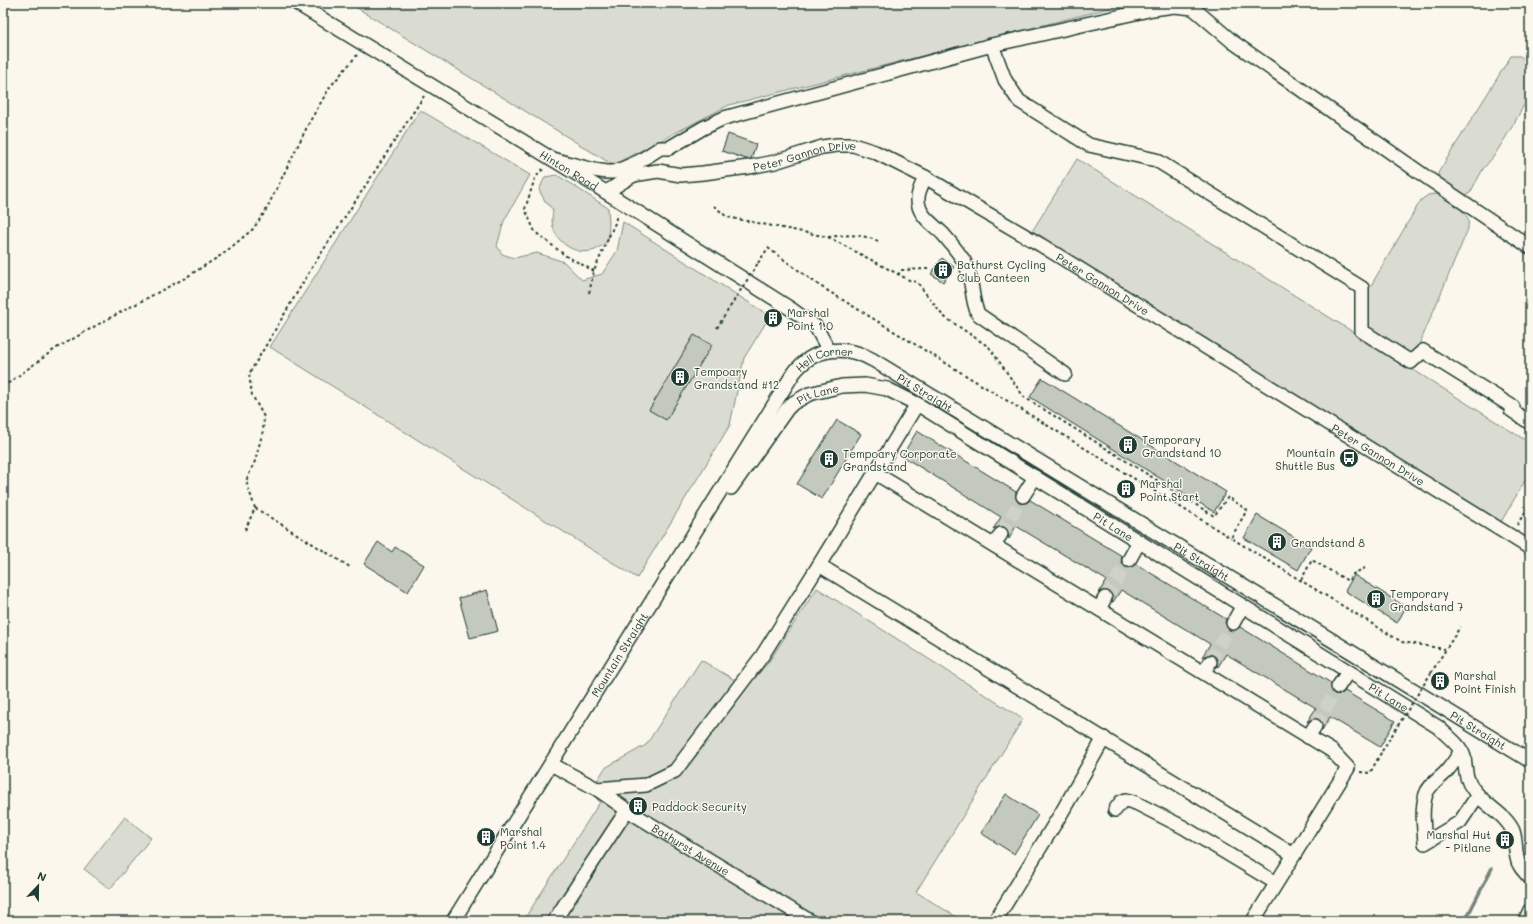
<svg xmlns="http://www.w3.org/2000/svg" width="1533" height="924" font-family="Mali,sans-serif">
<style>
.green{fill:#dbdcd1;stroke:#7d8c82}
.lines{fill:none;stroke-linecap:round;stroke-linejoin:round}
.stream{stroke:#74847b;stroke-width:3.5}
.building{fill:#c4c9be;stroke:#1f3d34}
.minor-tunnel{stroke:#cfd2c7;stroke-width:13;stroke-dasharray:13 6;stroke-linecap:butt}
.minor-casing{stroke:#1f3d34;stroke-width:16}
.path{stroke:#1f3d34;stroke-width:2;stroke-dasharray:3 3;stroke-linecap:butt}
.minor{stroke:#fbf7ec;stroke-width:13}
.path-bridge{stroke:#1f3d34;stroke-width:2;stroke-dasharray:3 3;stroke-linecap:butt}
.labels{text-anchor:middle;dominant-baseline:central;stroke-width:3;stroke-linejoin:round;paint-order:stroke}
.street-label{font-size:11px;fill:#1f3d34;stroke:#fbf7ec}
.poi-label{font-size:11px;fill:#1f3d34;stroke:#fbf7ec;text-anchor:start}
</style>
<rect width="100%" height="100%" fill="#fbf7ec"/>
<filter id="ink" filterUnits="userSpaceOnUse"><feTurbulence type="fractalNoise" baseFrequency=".025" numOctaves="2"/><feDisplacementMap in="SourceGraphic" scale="8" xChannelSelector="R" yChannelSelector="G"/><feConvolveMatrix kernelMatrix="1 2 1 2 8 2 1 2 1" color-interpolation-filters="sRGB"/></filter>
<g filter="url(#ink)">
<g class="green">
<path d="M349 3H1134L1114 7 729 105 613 165Z"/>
<path d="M1511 56H1520L1530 63V94L1512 127 1494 156 1483 169 1470 193 1466 195 1439 179 1438 173Z"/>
<path d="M420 110 530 175 504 221 497 246 502 254 514 258 537 253 564 262 582 280 602 274 617 251 623 222 770 316 744 358 730 425 637 578 270 347Z"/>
<path d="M1077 159 1530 443V472L1501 522 1031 233Z"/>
<path d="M557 175 608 208 609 223 608 241C604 244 599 248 595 250 575 257 552 241 552 219 552 216 553 213 553 210L545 201 539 190 545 177Z"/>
<path d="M1435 194C1444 196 1465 210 1468 219 1469 222 1468 226 1468 229L1420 343 1410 357 1370 334 1366 294 1421 200 1428 195Z"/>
<path d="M817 588 1023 719 916 892 963 921H523L600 802 590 792 605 768 646 745 701 660 733 679 752 681 768 663Z"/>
<path d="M125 817 151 838 110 889 84 869Z"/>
</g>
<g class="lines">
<path class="stream" d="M1465 921 1492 868"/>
</g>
<g class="building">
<path d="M728 134 756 144 751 159H746L722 151Z"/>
<path d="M942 258 954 267 943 282 931 274Z"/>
<path d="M694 335 712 345 666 420 649 410Z"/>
<path d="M1042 378 1226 492 1214 512 1030 397Z"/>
<path d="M837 420 861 434 822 499 797 484Z"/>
<path d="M917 431 1016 492V499L1019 503H1026L1030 500 1122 556 1121 561 1125 567 1130 568 1136 564 1226 619 1225 623 1229 630 1233 631 1240 627 1331 683V690L1334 694H1341L1345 691 1395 721 1380 747 1330 717 1322 730V723L1319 719 1315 718 1307 722 1316 708 1226 654 1218 667 1217 666V658L1214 655 1210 654 1202 657 1210 644 1121 590 1113 602H1112L1113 597 1109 591 1104 590 1099 593 1106 580 1016 526 1009 539 1008 531 1005 527 1001 526 993 529 1001 517 902 456Z"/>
<path d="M1257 515 1311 547 1298 570 1244 538Z"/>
<path d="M378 542 392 552 395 547 424 565 408 592 364 564Z"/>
<path d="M1354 575 1406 607 1397 623 1345 591Z"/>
<path d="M487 590 498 631 470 638 459 598Z"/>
<path d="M1006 794 1038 815 1014 854 981 833Z"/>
</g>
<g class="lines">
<g class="minor-tunnel">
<path d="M1001 534 1023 496"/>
<path d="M1105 598 1129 560"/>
<path d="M1210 662 1233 623"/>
<path d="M1315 726 1338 687"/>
</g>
<defs>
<g id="minor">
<path id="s1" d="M296 3 593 184 791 309 816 327 829 351"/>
<path d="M992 45 1005 80 1019 101 1089 145 1156 160 1362 288V331L1411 362 1423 351 1513 407 1511 410 1530 423"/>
<path d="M552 159 594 170 607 172H615L640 161 660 148H669L703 128 724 118 992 45 1153 9 1174 6 1193 8 1233 42 1429 179 1530 247"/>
<path id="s2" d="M617 171 633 175 658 171 681 175 703 173 749 167 775 162 822 147 837 145H853L875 152 925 177 1041 245 1530 548"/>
<path d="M925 177C923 183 918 191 918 198 917 215 932 223 943 234 950 242 958 252 964 261 974 279 970 296 978 314L1065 374"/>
<path d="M606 192 637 173"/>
<path d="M875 473 1332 751 1348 768 1294 855 819 565Z"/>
<path d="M875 473 917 404"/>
<path id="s3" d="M731 488 787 409 793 403 809 394 842 386 865 385 887 389 917 404 1438 727C1447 736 1461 745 1464 757 1466 769 1465 779 1473 789 1483 805 1505 813 1513 831 1516 840 1515 849 1517 858 1518 866 1525 872 1530 878"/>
<path d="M1023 496 1035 477"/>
<path d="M994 545 1001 534"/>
<path d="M1129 560 1139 542"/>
<path d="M1099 609 1105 598"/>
<path d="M1233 623 1242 607"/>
<path d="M1204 672 1210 662"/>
<path d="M1338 687 1348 672"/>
<path d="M1308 737 1315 726"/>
<path d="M1461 751C1456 759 1451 767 1444 774 1438 780 1429 785 1426 794 1421 809 1424 828 1425 843L1460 822 1478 795"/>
<path id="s4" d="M551 764 597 789 627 810 810 921"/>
<path d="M597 789 646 785 675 771 762 656 819 565"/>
<path d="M1115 810 1121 802 1126 800 1136 803 1183 827 1276 883"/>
<path id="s5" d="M453 921 793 374C813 347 845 344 873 360L1530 761"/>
<path d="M554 921 627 810"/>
<path d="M995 921 1062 812 1104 738"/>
<path d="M1253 921 1294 855"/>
<path d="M1525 921 1530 910"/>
</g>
</defs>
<use href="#minor" class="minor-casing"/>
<g class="path">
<path d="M543 169 535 178 525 209 535 232 566 256 594 271"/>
<path d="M714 206 727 217 828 237 911 281 917 282 943 316 989 347 1024 397 1214 516 1228 497 1247 510 1231 538 1402 642 1445 649"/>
<path d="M828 237C848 235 861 233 880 242"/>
<path d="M758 263 768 248 820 286 1231 538"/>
<path d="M898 275 901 270 928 269"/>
<path d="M589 293 594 271 615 223 617 214"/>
<path d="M717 328 730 307"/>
<path d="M3 387 55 349 106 320 185 278 223 254 253 229 265 212 310 121 330 87 357 55"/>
<path d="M255 508 350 567"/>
<path d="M1517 525 1530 504"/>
<path d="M245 530 255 508 246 481 255 461 263 431 264 417 252 395 249 374 311 269 424 96"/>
<path d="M1301 580 1312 560 1348 581 1353 574 1365 568"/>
<path d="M1431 673 1460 627"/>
<path d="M1360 772 1370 773 1382 751"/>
</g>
<use href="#minor" class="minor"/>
<g class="path-bridge">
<path d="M730 307 758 263"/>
<path d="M1382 751 1431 673"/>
</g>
</g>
</g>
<defs>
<symbol id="building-disc" viewBox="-11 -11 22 22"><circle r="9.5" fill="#1f3d34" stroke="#fbf7ec"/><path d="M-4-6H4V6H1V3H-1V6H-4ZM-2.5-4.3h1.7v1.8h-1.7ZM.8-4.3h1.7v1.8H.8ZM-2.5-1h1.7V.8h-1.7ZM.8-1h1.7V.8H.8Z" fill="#fff"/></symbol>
<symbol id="bus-disc" viewBox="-11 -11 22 22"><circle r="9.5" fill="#1f3d34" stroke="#fbf7ec"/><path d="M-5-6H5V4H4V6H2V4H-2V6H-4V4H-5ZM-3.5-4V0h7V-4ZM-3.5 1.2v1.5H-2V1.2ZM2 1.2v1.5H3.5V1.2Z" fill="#fff"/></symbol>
</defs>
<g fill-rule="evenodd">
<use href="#building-disc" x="932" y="259" width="22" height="22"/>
<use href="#building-disc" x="762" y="307" width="22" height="22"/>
<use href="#building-disc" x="669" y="366" width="22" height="22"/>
<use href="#building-disc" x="1117" y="434" width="22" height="22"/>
<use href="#bus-disc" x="1338" y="447" width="22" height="22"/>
<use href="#building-disc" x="818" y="448" width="22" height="22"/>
<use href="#building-disc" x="1115" y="478" width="22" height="22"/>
<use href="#building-disc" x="1266" y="531" width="22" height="22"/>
<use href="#building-disc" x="1365" y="588" width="22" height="22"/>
<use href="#building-disc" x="1429" y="670" width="22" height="22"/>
<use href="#building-disc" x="627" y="795" width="22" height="22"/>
<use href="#building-disc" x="475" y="826" width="22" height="22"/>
<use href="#building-disc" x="1494" y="829" width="22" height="22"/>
</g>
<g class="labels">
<g class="street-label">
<text stroke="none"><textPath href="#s2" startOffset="191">Peter Gannon Drive</textPath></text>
<text stroke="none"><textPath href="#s1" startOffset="320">Hinton Road</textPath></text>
<text stroke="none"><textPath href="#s2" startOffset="527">Peter Gannon Drive</textPath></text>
<text stroke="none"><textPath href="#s5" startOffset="681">Hell Corner</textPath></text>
<text stroke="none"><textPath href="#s5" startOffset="795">Pit Straight</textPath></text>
<text stroke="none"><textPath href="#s3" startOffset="132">Pit Lane</textPath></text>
<text stroke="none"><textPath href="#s2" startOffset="851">Peter Gannon Drive</textPath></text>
<text stroke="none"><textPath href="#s3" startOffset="468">Pit Lane</textPath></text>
<text stroke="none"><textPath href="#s5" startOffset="1119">Pit Straight</textPath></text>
<text stroke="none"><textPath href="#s5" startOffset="314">Mountain Straight</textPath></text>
<text stroke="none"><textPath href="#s3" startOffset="792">Pit Lane</textPath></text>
<text stroke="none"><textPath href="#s5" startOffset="1443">Pit Straight</textPath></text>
<text stroke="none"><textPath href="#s4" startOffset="164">Bathurst Avenue</textPath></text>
</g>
<g class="poi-label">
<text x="957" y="264">Bathurst Cycling<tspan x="957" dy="13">Club Canteen</tspan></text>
<text x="787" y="312">Marshal<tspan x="787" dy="13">Point 1.0</tspan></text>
<text x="694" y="371">Tempoary<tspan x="694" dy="13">Grandstand #12</tspan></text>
<text x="1142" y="439">Temporary<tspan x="1142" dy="13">Grandstand 10</tspan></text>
<text x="1335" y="452" text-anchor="end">Mountain<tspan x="1335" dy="13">Shuttle Bus</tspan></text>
<text x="843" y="453">Tempoary Corporate<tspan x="843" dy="13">Grandstand</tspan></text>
<text x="1140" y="483">Marshal<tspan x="1140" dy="13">Point Start</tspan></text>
<text x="1291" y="542">Grandstand 8</text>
<text x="1390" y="593">Temporary<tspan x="1390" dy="13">Grandstand 7</tspan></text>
<text x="1454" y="675">Marshal<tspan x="1454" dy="13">Point Finish</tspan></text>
<text x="652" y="806">Paddock Security</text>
<text x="500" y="831">Marshal<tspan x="500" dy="13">Point 1.4</tspan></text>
<text x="1491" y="834" text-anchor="end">Marshal Hut<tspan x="1491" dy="13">- Pitlane</tspan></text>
</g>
</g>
<rect width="1533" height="924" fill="none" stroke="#fbf7ec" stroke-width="16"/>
<rect x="8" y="8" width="1517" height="908" fill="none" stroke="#1f3d34" stroke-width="1.5" filter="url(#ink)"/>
<g transform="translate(38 886) rotate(22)" stroke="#fbf7ec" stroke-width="3" paint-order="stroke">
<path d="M0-3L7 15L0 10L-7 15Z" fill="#1f3d34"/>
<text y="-6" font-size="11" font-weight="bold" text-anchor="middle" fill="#1f3d34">N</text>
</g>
</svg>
